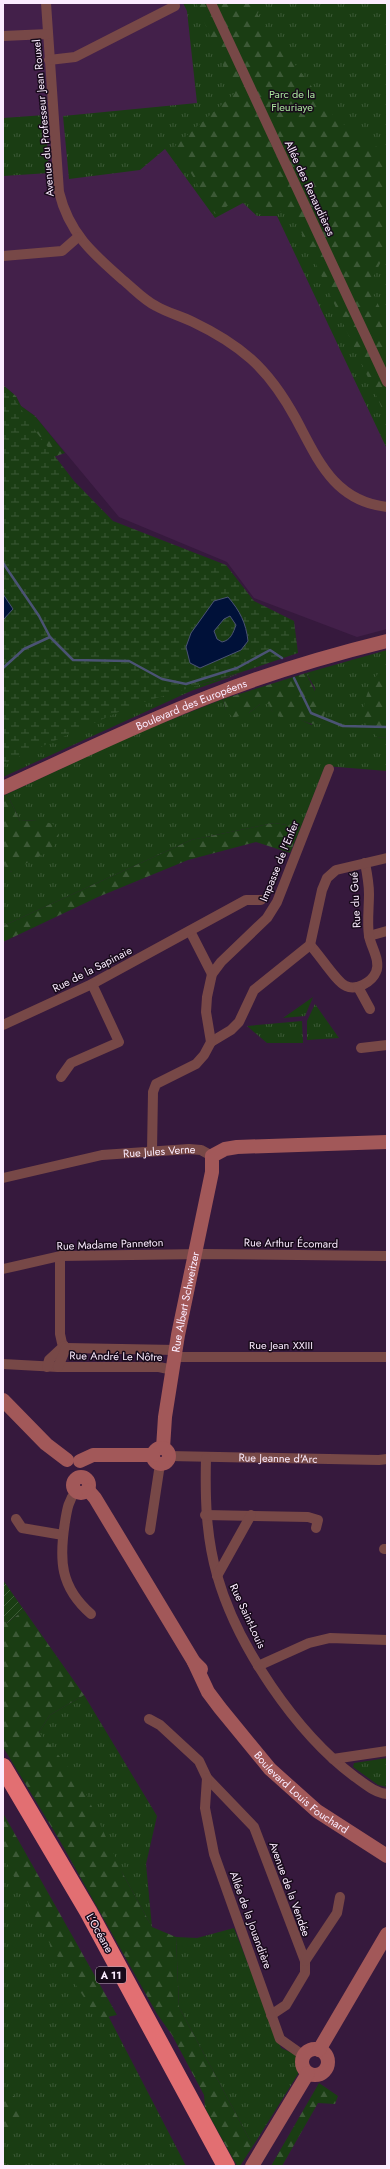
<svg xmlns="http://www.w3.org/2000/svg" width="390" height="2169" font-family="Jost,sans-serif">
<style>
.built{fill:#43204a}
.grass{fill:url(#grass-tufts)}
.forest{fill:url(#forest-firs)}
.wetland{fill:url(#wetland-marsh)}
.garden{fill:url(#garden-furrows)}
.water{fill:#001139;stroke:#4b5374;fill-rule:evenodd}
.lines{fill:none;stroke-linecap:round;stroke-linejoin:round}
.stream{stroke:#4b5374;stroke-width:2.5}
.street{stroke:#774847;stroke-width:10}
.secondary{stroke:#a25859;stroke-width:14}
.highway{stroke:#e26f72;stroke-width:18}
.labels{text-anchor:middle;dominant-baseline:central;stroke-width:3;stroke-linejoin:round;paint-order:stroke}
.shield{fill:#170a1a;stroke:#b7a8ba;stroke-width:1}
.shield-label{font-size:10px;font-weight:bold;fill:#fbecff}
.park-label{font-size:11px;fill:#aae59d;stroke:#170a1a}
.street-label{font-size:11px;fill:#fbecff;stroke:#170a1a}
</style>
<defs>
<pattern id="grass-tufts" width="24" height="20" patternUnits="userSpaceOnUse"><rect width="24" height="20" fill="#1a3d13"/><path d="M3 7l-1-3M5 7V3M7 7l1-3M15 17l-1-3M17 17v-4M19 17l1-3" fill="none" stroke="#3c5936"/></pattern>
<pattern id="forest-firs" width="22" height="20" patternUnits="userSpaceOnUse"><rect width="22" height="20" fill="#1a3d13"/><path d="M5 1l3.5 6h-7zM16 11l3.5 6h-7z" fill="#3c5936"/></pattern>
<pattern id="wetland-marsh" width="20" height="14" patternUnits="userSpaceOnUse"><rect width="20" height="14" fill="#1a3d13"/><path d="M1 5h8M5 5V1M11 12h8M15 12V8" fill="none" stroke="#3c5936"/></pattern>
<pattern id="garden-furrows" width="10" height="10" patternUnits="userSpaceOnUse"><rect width="10" height="10" fill="#1a3d13"/><path d="M-1 1l2-2M0 10L10 0M9 11l2-2" fill="none" stroke="#3c5936"/></pattern>
</defs>
<rect width="100%" height="100%" fill="#36193d"/>
<path class="built" d="M3 3H387V629L357 637 254 598 227 562 119 517 35 416 21 406 16 396 3 385Z"/>
<g class="grass">
<path d="M183 3H387V449L277 216H257L243 203 215 218 165 149 140 170 69 179 63 116 197 103 187 11Z"/>
<path d="M45 115 49 173 3 176V118Z"/>
<path d="M387 650V666L377 737 387 738V771L325 766 301 827 274 823 191 840 3 926V864L11 872 37 820 20 821 7 794 135 734 223 699 226 710 249 713 260 704H270L272 711 295 717 312 725 315 688 306 673Z"/>
<path d="M244 672 191 691 3 777V706L127 700 203 684Z"/>
<path d="M313 997 305 1016 283 1018Z"/>
<path d="M315 1004 339 1038 307 1040V1021Z"/>
<path d="M302 1021 303 1043H267L247 1026Z"/>
<path d="M84 1695 157 1816 146 1864 152 1927 123 1874 39 1732 50 1715Z"/>
<path d="M387 1758V1787L378 1785 353 1767 354 1763Z"/>
<path d="M3 1831 85 1971 186 2166H3Z"/>
<path d="M234 1928 281 2048 299 2056 298 2074 253 2146 179 2007 176 1937 197 1938Z"/>
</g>
<g class="forest">
<path d="M196 3H266L257 14 336 119 387 154V250L369 285 387 323V419L294 216 240 198 215 214 175 146 235 93Z"/>
<path d="M3 385 16 396 21 406 35 416 65 453 3 474Z"/>
<path d="M387 666V738L377 737C373 732 367 727 365 722 359 707 373 672 387 666Z"/>
<path d="M306 673 325 712 322 723C304 727 303 715 283 719L272 711 269 704H260L249 713 233 718 226 710 223 699Z"/>
<path d="M7 794 20 821 37 820 53 824 59 835 53 849 10 872 3 864V796Z"/>
<path d="M274 823 301 827 290 853 256 842 188 860 98 897 3 942V926L191 840Z"/>
<path d="M24 1610 84 1695 50 1715 39 1732 80 1781 123 1874 152 1927 176 1937 179 2007 253 2146 240 2166H237L205 2108 204 2095 172 2035 157 2014 60 1841 3 1747V1620L7 1623Z"/>
<path d="M3 1813 117 2015 98 2019 52 1948 3 1856Z"/>
<path d="M319 2083 338 2096 335 2104 318 2103 282 2166H271Z"/>
<path d="M14 2096 24 2108 20 2121 3 2130V2097Z"/>
</g>
<path class="wetland" d="M3 389 15 400 37 433 74 481 113 521 226 565 254 601 294 621 298 653 248 670 134 705 3 764Z"/>
<path class="garden" d="M3 1580 24 1610 7 1623 3 1620Z"/>
<g class="water">
<path d="M3 594 13 609 3 620Z"/>
<path d="M228 597C240 611 246 623 248 641L241 650 200 668 190 663 186 647 191 633 214 601ZM230 616 236 625C233 633 231 640 222 642L217 639 214 631 224 619Z"/>
</g>
<g class="lines">
<g class="stream">
<path d="M3 563 39 616 50 637 73 660 129 661 162 679 186 684 237 668 270 650 282 658"/>
<path d="M3 668 24 649 50 637"/>
<path d="M294 678 311 713 343 726 387 727"/>
</g>
<g class="street">
<path d="M46 3 59 192C69 233 92 253 123 280 134 289 144 300 156 306 168 313 181 316 193 322 214 332 233 343 251 359 270 376 284 397 296 419 318 460 334 501 387 507"/>
<path d="M211 3 387 382"/>
<path d="M3 36 48 34"/>
<path d="M49 60 75 57 175 6"/>
<path d="M3 256 62 251 78 237"/>
<path d="M190 931 212 974"/>
<path d="M369 936 387 931"/>
<path d="M310 945C319 954 337 983 346 986 356 991 372 982 376 972 381 961 371 947 369 936 367 923 369 907 369 894 369 884 367 873 365 863"/>
<path d="M358 987 370 1009"/>
<path d="M3 1025 92 984 246 900H261"/>
<path d="M211 1042 231 1030 239 1022 254 990 310 945 322 890 327 878 336 870 387 858"/>
<path d="M361 1048 387 1045"/>
<path d="M61 1077 71 1063 119 1042 92 984"/>
<path d="M152 1151 153 1092 156 1084 196 1064 204 1055 211 1042 206 1012 207 997 212 974 221 962 267 918 277 902 329 769"/>
<path id="s1" d="M3 1178 102 1155 189 1149 201 1150 212 1156"/>
<path d="M60 1256V1334L62 1343 66 1348"/>
<path d="M3 1269 60 1256 203 1254 387 1256"/>
<path d="M66 1348 176 1350"/>
<path d="M175 1357H387"/>
<path d="M3 1364 58 1367H159L173 1370"/>
<path d="M47 1367 49 1360 64 1346"/>
<path d="M58 1367 66 1348"/>
<path id="s2" d="M169 1456 379 1460 387 1459"/>
<path d="M206 1458C205 1498 206 1536 217 1575 237 1646 296 1733 355 1777 365 1784 375 1793 387 1794"/>
<path d="M76 1491C68 1501 67 1510 65 1522 59 1560 60 1587 91 1614"/>
<path d="M205 1515 308 1517 318 1520 316 1528"/>
<path d="M16 1519 22 1528 63 1535"/>
<path d="M150 1530 160 1464"/>
<path d="M384 1549H387"/>
<path d="M217 1576 251 1515"/>
<path d="M258 1666 309 1643 330 1638 387 1640"/>
<path d="M149 1719 160 1725 199 1761 207 1778 254 1827 305 1961V1973L286 2005 271 2015"/>
<path d="M333 1759 387 1751"/>
<path d="M207 1778 205 1808 214 1854 280 2039 304 2056"/>
<path d="M305 1961 337 1913 340 1897"/>
</g>
<g class="secondary">
<path id="s3" d="M3 788C71 757 138 724 208 697 266 674 326 656 387 641"/>
<path d="M3 1400 46 1444 67 1460"/>
<path id="s4" d="M163 1448 165 1417 178 1335 212 1172V1156L225 1149 237 1147 387 1142"/>
<circle cx="161" cy="1456" r="8"/>
<path d="M80 1461 93 1455H153"/>
<circle cx="81" cy="1485" r="8"/>
<path d="M88 1490 95 1498 194 1662 201 1669"/>
<path id="s5" d="M194 1662 208 1692 220 1708 270 1769 317 1811 387 1856"/>
<circle cx="315" cy="2062" r="13"/>
<path d="M319 2050 387 1934"/>
<path d="M252 2166 308 2073"/>
</g>
<path class="highway" d="M3 1767 88 1911 226 2166"/>
</g>
<g class="labels">
<rect class="shield" x="96" y="1967" width="30" height="16" rx="3"/>
<g class="shield-label">
<text x="111" y="1975">A 11</text>
</g>
<g class="park-label">
<text x="292" y="94">Parc de la<tspan x="292" dy="13">Fleuriaye</tspan></text>
</g>
<g class="street-label">
<text transform="translate(43 118) rotate(-95)">Avenue du Professeur Jean Rouxel</text>
<text transform="translate(310 188) rotate(65)">Allée des Renaudières</text>
<text stroke="none"><textPath href="#s3" startOffset="206">Boulevard des Européens</textPath></text>
<text transform="translate(279 861) rotate(-68)">Impasse de l'Enfer</text>
<text transform="translate(355 900) rotate(-93)">Rue du Gué</text>
<text transform="translate(92 969) rotate(-27)">Rue de la Sapinaie</text>
<text stroke="none"><textPath href="#s1" startOffset="159">Rue Jules Verne</textPath></text>
<text transform="translate(291 1243) rotate(1)">Rue Arthur Écomard</text>
<text transform="translate(110 1244) rotate(-2)">Rue Madame Panneton</text>
<text stroke="none"><textPath href="#s4" startOffset="148">Rue Albert Schweitzer</textPath></text>
<text x="281" y="1345">Rue Jean XXIII</text>
<text transform="translate(116 1356) rotate(1)">Rue André Le Nôtre</text>
<text stroke="none"><textPath href="#s2" startOffset="109">Rue Jeanne d'Arc</textPath></text>
<text transform="translate(248 1616) rotate(65)">Rue Saint-Louis</text>
<text stroke="none"><textPath href="#s5" startOffset="171">Boulevard Louis Fouchard</textPath></text>
<text transform="translate(290 1889) rotate(70)">Avenue de la Vendée</text>
<text transform="translate(251 1920) rotate(70)">Allée de la Jouandière</text>
<text transform="translate(100 1933) rotate(61)">L’Océane</text>
</g>
</g>
<rect width="390" height="2169" fill="none" stroke="#fbecff" stroke-width="8"/>
</svg>
